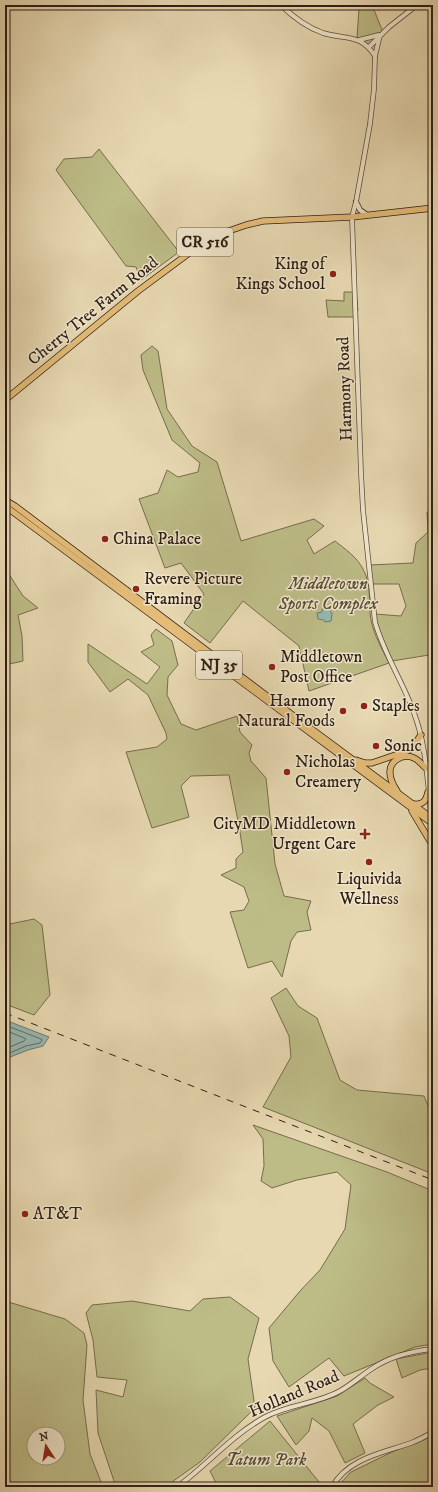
<svg xmlns="http://www.w3.org/2000/svg" width="438" height="1492" font-family="'IM FELL DW Pica',serif">
<style>
.green{fill:#bdbc87;stroke:#766c4e;fill-rule:evenodd}
.water{fill:#98b9b2;stroke:#6e7b73}
.lines{fill:none;stroke-linecap:round;stroke-linejoin:round}
.shore{stroke:#646b63;stroke-width:1}
.tertiary-casing{stroke:#5d4c3b;stroke-width:5.5}
.secondary-casing{stroke:#2f1d14;stroke-width:6}
.primary-casing{stroke:#2f1d14;stroke-width:7}
.trunk-casing{stroke:#2f1d14;stroke-width:7}
.tertiary{stroke:#efe6cc;stroke-width:4}
.secondary{stroke:#efe6cc;stroke-width:4.5}
.primary{stroke:#e4bc78;stroke-width:5.5}
.trunk{stroke:#e4bc78;stroke-width:5.5}
.rail{stroke:#2f1d14;stroke-width:1;stroke-dasharray:7 7;stroke-linecap:butt}
.poi-dot{fill:#8f2418;stroke:#efe6cc;stroke-width:1.5}
.labels{text-anchor:middle;dominant-baseline:central;stroke-width:3;stroke-linejoin:round;paint-order:stroke}
.shield{fill:#efe6cc;stroke:#69594b;stroke-width:1}
.shield-label{font-size:16px;font-weight:bold;fill:#2f1d14}
.poi-label{font-size:17px;fill:#2f1d14;stroke:#efe6cc;text-anchor:start}
.street-label{font-size:17px;fill:#2f1d14;stroke:#efe6cc}
.park-label{font-size:17px;font-style:italic;fill:#5a4d36;stroke:#efe6cc}
</style>
<rect width="100%" height="100%" fill="#e7d8b1"/>
<filter id="stains"><feTurbulence type="fractalNoise" baseFrequency=".005" numOctaves="4"/><feColorMatrix values="0 0 0 0 .2 0 0 0 0 .09 0 0 0 0 .02 0 0 0 .5 -.17"/></filter>
<radialGradient id="worn" r=".72"><stop offset=".6" stop-color="#630" stop-opacity="0"/><stop offset="1" stop-color="#630" stop-opacity=".3"/></radialGradient>
<g class="green">
<path d="M338 5H372L383 32 370 46 357 38 359 9Z"/>
<path d="M99 149 179 252 141 280 136 267 126 266 56 170 64 159 92 157Z"/>
<path d="M344 292H353V300H357L358 311 354 312V317H328L326 300 344 301Z"/>
<path d="M152 346 158 351 167 409 192 446 217 462 241 541 314 519 324 526 307 540 314 554 335 541C345 549 357 557 363 569 372 585 368 603 371 620 374 635 382 649 389 663L309 691 299 646 243 601 210 643 184 623 204 594 181 563 165 568 139 499 158 493 167 470 178 477 198 472 200 463 172 440 143 370 141 355Z"/>
<path d="M427 512H433V660L429 655 392 661 376 623 375 614 401 616 406 606 399 584H372L370 565 413 563 416 543 428 532Z"/>
<path d="M5 568 23 596 38 608 18 615 22 636 23 661 5 665Z"/>
<path d="M156 629 172 641 178 665 168 677 167 695 181 724 196 730 237 716 240 732 252 745 249 753 251 761 266 778 275 864 284 896 311 901 307 912 311 930 297 932 291 941 282 977 272 961 248 968 230 912 244 910 249 901 244 887 221 875 236 868V859L243 852 239 826 229 775 191 776 181 786 189 817 152 828 126 752 157 747 167 739 166 733 148 695 128 679 110 692 88 662V644L147 684 160 667 141 652 154 645 151 635Z"/>
<path d="M34 919 42 925 50 995 34 1015 5 1004V925Z"/>
<path d="M286 988 298 1006 317 1018 340 1080 357 1090 424 1096 433 1117V1174L263 1107 291 1057 289 1036 271 998Z"/>
<path d="M253 1125 387 1172 433 1191V1344L415 1347 344 1376 329 1358 289 1387 273 1361 269 1328 300 1291 320 1270 345 1229 351 1185 337 1172 297 1180 272 1188 261 1181 264 1166 263 1139Z"/>
<path d="M230 1297 259 1318 248 1359 255 1408 200 1462 165 1487H116L98 1433 96 1390 123 1397 127 1380 97 1377 93 1340 86 1313 92 1305 132 1301 190 1311 203 1299Z"/>
<path d="M5 1301 65 1319 84 1333 87 1345 83 1400 90 1454 103 1487H41L40 1485 35 1487H5ZM34 1434H58V1458H34Z"/>
<path d="M433 1352V1368L420 1370 402 1378 396 1359Z"/>
<path d="M365 1378 370 1383 394 1397 378 1405 353 1424 365 1453 345 1463 329 1431 312 1418 309 1431 296 1445 277 1416 337 1396Z"/>
<path d="M270 1421 323 1487H218L210 1471Z"/>
<path d="M433 1436V1487H337L351 1472 392 1452Z"/>
</g>
<g class="water">
<path d="M329 608 332 614 331 621 325 622 324 620 318 619 317 613 322 612V609Z"/>
<path d="M5 1020 49 1037 43 1046 28 1050 5 1059Z"/>
</g>
<g class="lines">
<g class="shore">
<path d="M5 1025 41 1039 42 1040 40 1043 26 1046 5 1055"/>
<path d="M5 1030 24 1038 26 1039 24 1041 5 1049"/>
</g>
<defs>
<g id="tertiary">
<path d="M281 5C293 17 306 27 323 33 346 40 360 33 375 56"/>
<path d="M380 35 375 56 374 89 370 124 356 202 352 217 361 473 363 510 375 622C384 654 403 682 414 713 427 747 427 783 432 819"/>
<path d="M359 40 379 35"/>
<path d="M369 47 389 27 417 5"/>
<path d="M177 1487C207 1465 232 1435 265 1417 289 1404 317 1404 340 1391 352 1384 362 1375 373 1368 391 1356 412 1351 433 1349"/>
<path d="M332 1487C348 1458 383 1453 411 1443 419 1440 426 1436 433 1432"/>
</g>
<path id="secondary" d="M356 202 360 210 367 215"/>
<path id="primary" d="M5 400 138 291 200 245 220 234 246 225 263 221 352 217 433 208"/>
<g id="trunk">
<path d="M5 500 15 506 279 705 433 819"/>
<path d="M5 506 433 824"/>
<path d="M356 760 365 763H372L407 751 412 748 421 735"/>
<path d="M397 791C393 785 390 780 390 773 389 761 403 753 414 758 419 760 422 765 426 768"/>
<path d="M414 804C423 805 426 801 428 792"/>
<path d="M412 811 433 846"/>
</g>
</defs>
<use href="#tertiary" class="tertiary-casing"/>
<use href="#secondary" class="secondary-casing"/>
<use href="#primary" class="primary-casing"/>
<use href="#trunk" class="trunk-casing"/>
<use href="#tertiary" class="tertiary"/>
<use href="#secondary" class="secondary"/>
<use href="#primary" class="primary"/>
<use href="#trunk" class="trunk"/>
<path class="rail" d="M5 1013 433 1180"/>
</g>
<g class="poi-dot">
<circle cx="333" cy="274" r="4"/>
<circle cx="105" cy="539" r="4"/>
<circle cx="136" cy="589" r="4"/>
<circle cx="272" cy="667" r="4"/>
<circle cx="364" cy="706" r="4"/>
<circle cx="343" cy="711" r="4"/>
<circle cx="376" cy="746" r="4"/>
<circle cx="287" cy="772" r="4"/>
<path d="M363 828h4v4h4v4h-4v4h-4v-4h-4v-4h4z"/>
<circle cx="369" cy="862" r="4"/>
<circle cx="25" cy="1214" r="4"/>
</g>
<g class="labels">
<g class="shield">
<rect x="177" y="228" width="56" height="28" rx="3"/>
<rect x="196" y="651" width="46" height="28" rx="3"/>
</g>
<g class="shield-label">
<text x="205" y="242">CR 516</text>
<text x="219" y="665">NJ 35</text>
</g>
<g class="poi-label">
<text x="325" y="264" text-anchor="end">King of<tspan x="325" dy="20">Kings School</tspan></text>
<text x="113" y="539">China Palace</text>
<text x="144" y="579">Revere Picture<tspan x="144" dy="20">Framing</tspan></text>
<text x="280" y="657">Middletown<tspan x="280" dy="20">Post Office</tspan></text>
<text x="335" y="701" text-anchor="end">Harmony<tspan x="335" dy="20">Natural Foods</tspan></text>
<text x="372" y="706">Staples</text>
<text x="384" y="746">Sonic</text>
<text x="295" y="762">Nicholas<tspan x="295" dy="20">Creamery</tspan></text>
<text x="356" y="824" text-anchor="end">CityMD Middletown<tspan x="356" dy="20">Urgent Care</tspan></text>
<text x="369" y="879" text-anchor="middle">Liquivida<tspan x="369" dy="20">Wellness</tspan></text>
<text x="33" y="1214">AT&amp;T</text>
</g>
<g class="street-label">
<text transform="translate(93 311) rotate(-39)">Cherry Tree Farm Road</text>
<text transform="translate(345 389) rotate(-92)">Harmony Road</text>
<text transform="translate(294 1394) rotate(-23)">Holland Road</text>
</g>
<g class="park-label">
<text x="328" y="584">Middletown<tspan x="328" dy="20">Sports Complex</tspan></text>
<text x="266" y="1460">Tatum Park</text>
</g>
</g>
<rect width="438" height="1492" fill="none" stroke="#e7d8b1" stroke-width="20"/>
<rect x="6" y="6" width="426" height="1480" fill="none" stroke="#2f1d14" stroke-width="2"/>
<rect x="10" y="10" width="418" height="1472" fill="none" stroke="#2f1d14"/>
<g transform="translate(46 1446) rotate(348)"><circle r="19" fill="#efe6cc" stroke="#a29682"/>
<path d="M0-3L7 15L0 10L-7 15Z" fill="#8f2418"/>
<text y="-6" font-size="11" font-weight="bold" text-anchor="middle" fill="#2f1d14">N</text>
</g>
<rect width="100%" height="100%" filter="url(#stains)"/>
<rect width="100%" height="100%" fill="url(#worn)"/>
</svg>
